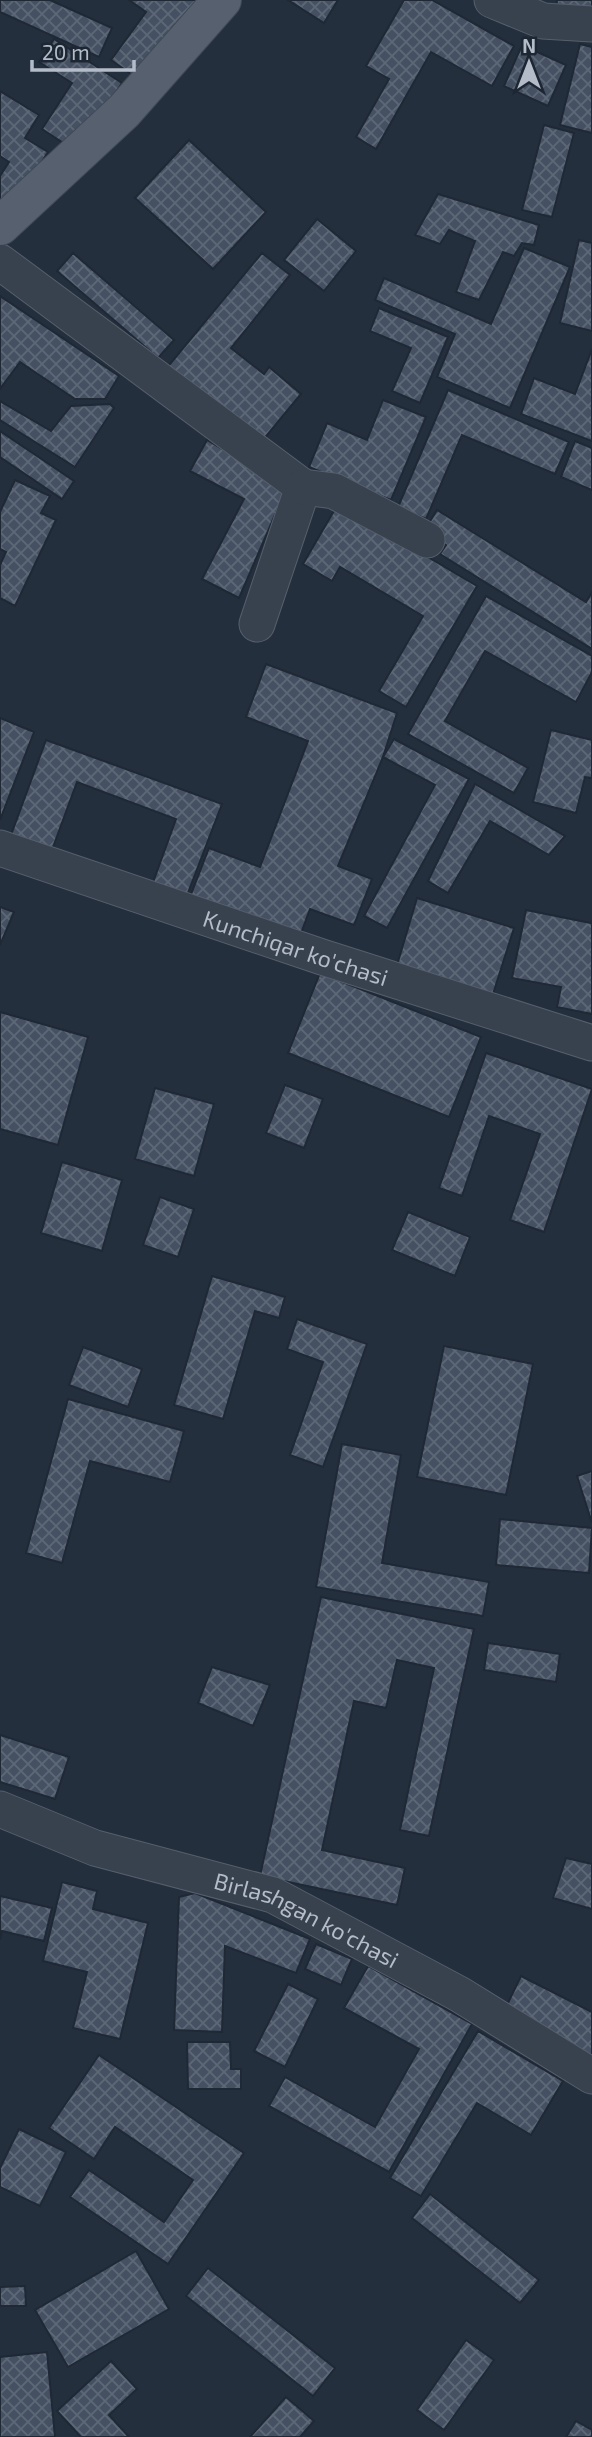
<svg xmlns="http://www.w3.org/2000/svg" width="592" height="2437" font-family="'Exo 2',sans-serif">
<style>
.building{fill:url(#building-cross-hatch);stroke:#1f2835;stroke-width:2}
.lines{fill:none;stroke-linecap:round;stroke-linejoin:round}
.minor-casing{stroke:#565f6c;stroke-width:37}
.major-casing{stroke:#414a57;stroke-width:40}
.minor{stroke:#38414e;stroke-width:35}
.major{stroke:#56606e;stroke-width:38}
.labels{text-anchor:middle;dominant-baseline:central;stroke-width:6;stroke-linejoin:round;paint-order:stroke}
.street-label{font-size:23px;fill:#b4bcc9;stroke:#1d2633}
</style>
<defs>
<pattern id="building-cross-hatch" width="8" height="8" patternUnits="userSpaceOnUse" patternTransform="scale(1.75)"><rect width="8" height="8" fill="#455162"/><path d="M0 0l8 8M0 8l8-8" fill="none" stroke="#5d6877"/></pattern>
</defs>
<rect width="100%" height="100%" fill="#242f3e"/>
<g class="building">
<path d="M0 0H50L112 28 99 57 0 12Z"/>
<path d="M129 0H198L144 83 111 60 146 12Z"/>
<path d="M288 0H338L324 23Z"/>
<path d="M404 0H432L514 46 492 86 431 52 376 149 356 137 389 79 366 66Z"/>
<path d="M557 0H592V16H556Z"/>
<path d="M54 39 122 83 77 152 42 129 72 83 39 62Z"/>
<path d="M580 44 592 47V133L560 125Z"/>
<path d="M522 45 566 65 548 106 504 86Z"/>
<path d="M0 91 39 115 25 138 48 152 11 211 0 205V176L9 162 0 156Z"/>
<path d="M544 125 574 133 552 217 522 210Z"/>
<path d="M189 140 266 212 213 269 135 198Z"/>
<path d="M438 194 539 225 534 245 522 243 514 256 503 252 479 300 456 292 475 241 449 230 440 244 415 235Z"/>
<path d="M317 219 356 251 324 291 284 260Z"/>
<path d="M579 240 592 243V331L560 323Z"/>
<path d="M524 248 570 267 510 408 437 377 455 334 375 300 384 278 491 324Z"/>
<path d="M73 253 174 340 158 358 57 271Z"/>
<path d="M262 253 290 275 231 348 264 374 269 367 301 394 258 446 165 370Z"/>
<path d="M0 296 119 376 105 399H75L20 362 0 389Z"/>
<path d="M379 308 448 337 420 403 392 391 411 348 370 331Z"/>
<path d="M592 349V441L521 414 534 378 575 394Z"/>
<path d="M448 390 569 442 555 474 462 435 426 519 398 507Z"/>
<path d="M383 400 426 417 391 500 309 467 327 423 367 440Z"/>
<path d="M0 401 51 431 71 406 110 404 114 408 75 467 0 420Z"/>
<path d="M0 431 74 481 62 499 0 457Z"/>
<path d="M207 440 287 487 239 598 202 579 244 499 190 471Z"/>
<path d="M575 441 592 448V490L561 477Z"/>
<path d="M15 480 50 496 41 513 56 520 15 606 0 598V565L6 552 0 549V512Z"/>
<path d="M338 504 477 586 406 707 379 691 423 616 340 567 332 581 303 564Z"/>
<path d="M437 510 586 602 592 592V649L440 554 446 545 424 531Z"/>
<path d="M486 596 592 656V672L576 702 485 651 445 721 528 768 514 793 408 734Z"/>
<path d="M266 664 397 713 383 757 338 866 372 879 354 925 310 909 297 944 188 902 209 848 260 867 308 741 246 717Z"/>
<path d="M0 718 34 732 0 820Z"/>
<path d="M551 730 592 740V778L585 777 576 813 533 802Z"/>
<path d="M394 739 469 779 387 928 364 916 435 785 383 757Z"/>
<path d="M46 740 222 804 186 898 152 885 176 819 77 782 52 850 11 835Z"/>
<path d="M475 784 565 836 549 855 490 821 448 893 428 881Z"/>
<path d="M417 898 514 928 493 994 397 965Z"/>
<path d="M0 907 14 912 0 945Z"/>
<path d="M526 910 591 923 592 920V1014L557 1007 561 987 512 978Z"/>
<path d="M320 973 481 1037 449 1117 288 1053Z"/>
<path d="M0 1012 88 1037 58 1145 0 1129Z"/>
<path d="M486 1053 592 1089 544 1232 510 1220 540 1134 489 1116 462 1196 439 1188Z"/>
<path d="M285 1085 323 1099 304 1148 266 1133Z"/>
<path d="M155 1088 214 1104 194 1176 135 1159Z"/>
<path d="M62 1162 122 1180 102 1251 41 1233Z"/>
<path d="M160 1197 194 1209 178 1257 143 1245Z"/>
<path d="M408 1212 470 1237 455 1276 392 1250Z"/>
<path d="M212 1276 285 1297 279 1318 255 1311 223 1419 174 1405Z"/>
<path d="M297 1319 367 1344 323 1467 290 1455 323 1362 287 1349Z"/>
<path d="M444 1346 533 1364 506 1495 417 1477Z"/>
<path d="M83 1347 142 1369 128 1407 69 1385Z"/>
<path d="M68 1399 184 1431 170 1482 90 1461 62 1563 26 1553Z"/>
<path d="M342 1444 401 1455 382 1563 489 1582 483 1616 316 1587Z"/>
<path d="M592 1471V1523L577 1476Z"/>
<path d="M500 1519 592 1528 589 1573 496 1565Z"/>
<path d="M321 1597 474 1629 429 1836 400 1830 434 1668 397 1660 386 1708 354 1701 322 1850 405 1868 397 1905 260 1876Z"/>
<path d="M488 1643 560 1654 556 1682 484 1670Z"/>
<path d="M212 1667 270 1685 253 1726 198 1703Z"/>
<path d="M0 1735 69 1757 55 1799 0 1782Z"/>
<path d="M566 1858 592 1864V1909L553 1898Z"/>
<path d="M62 1882 97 1891 93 1909 148 1923 120 2039 73 2028 87 1972 43 1961Z"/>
<path d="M195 1893 310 1939 296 1973 225 1946 222 2032 174 2030 179 1897Z"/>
<path d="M0 1896 52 1908 44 1941 2 1931 0 1940Z"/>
<path d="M316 1944 352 1959 341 1985 305 1969Z"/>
<path d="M368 1966 472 2024 389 2172 269 2106 285 2077 375 2127 419 2049 344 2008Z"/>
<path d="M521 1976 592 2012V2059L506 2007Z"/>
<path d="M288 1984 318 1999 285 2067 254 2051Z"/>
<path d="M478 2031 563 2081 531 2135 477 2103 421 2196 390 2178Z"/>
<path d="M187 2042H230L231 2069H241V2089H188Z"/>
<path d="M99 2055 244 2153 168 2264 70 2197 89 2170 164 2222 193 2180 115 2127 94 2159 49 2128Z"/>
<path d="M19 2129 66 2152 40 2206 0 2187V2168Z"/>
<path d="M430 2194 539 2280 520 2303 412 2218Z"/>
<path d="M136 2251 169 2309 68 2367 35 2310Z"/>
<path d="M208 2268 335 2368 313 2396 186 2296Z"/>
<path d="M25 2286 26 2306H0V2287Z"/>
<path d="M466 2340 494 2360 444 2430 417 2410Z"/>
<path d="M47 2352 55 2437H0V2357Z"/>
<path d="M111 2361 137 2389 109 2415 129 2437H81L57 2411Z"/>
<path d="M286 2397 314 2421 300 2437H250Z"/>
<path d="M576 2421 592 2430V2437H566Z"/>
</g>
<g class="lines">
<defs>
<g id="minor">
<path d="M492 0 543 21 592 24"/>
<path d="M0 262 303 487 257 624"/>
<path d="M303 487 334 491 427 540"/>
<path id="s1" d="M0 848 322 957 592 1043"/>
<path id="s2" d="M0 1809 95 1848 273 1895 459 1994 592 2076"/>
</g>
<path id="major" d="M0 226 124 111 222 0"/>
</defs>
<use href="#minor" class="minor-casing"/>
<use href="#major" class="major-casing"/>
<use href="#minor" class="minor"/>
<use href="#major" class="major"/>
</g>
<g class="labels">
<g class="street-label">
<text stroke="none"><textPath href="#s1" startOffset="312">Kunchiqar ko'chasi</textPath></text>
<text stroke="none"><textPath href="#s2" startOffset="327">Birlashgan ko'chasi</textPath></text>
</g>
</g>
<g transform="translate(529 63)" stroke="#1d2633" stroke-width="5" paint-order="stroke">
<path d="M0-5L12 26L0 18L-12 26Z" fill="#b4bcc9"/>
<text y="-10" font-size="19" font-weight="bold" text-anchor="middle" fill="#b4bcc9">N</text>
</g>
<path d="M32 60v10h102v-10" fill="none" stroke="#b4bcc9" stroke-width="3.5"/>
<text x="42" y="60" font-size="21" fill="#b4bcc9" stroke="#1d2633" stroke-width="5" paint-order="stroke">20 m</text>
</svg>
